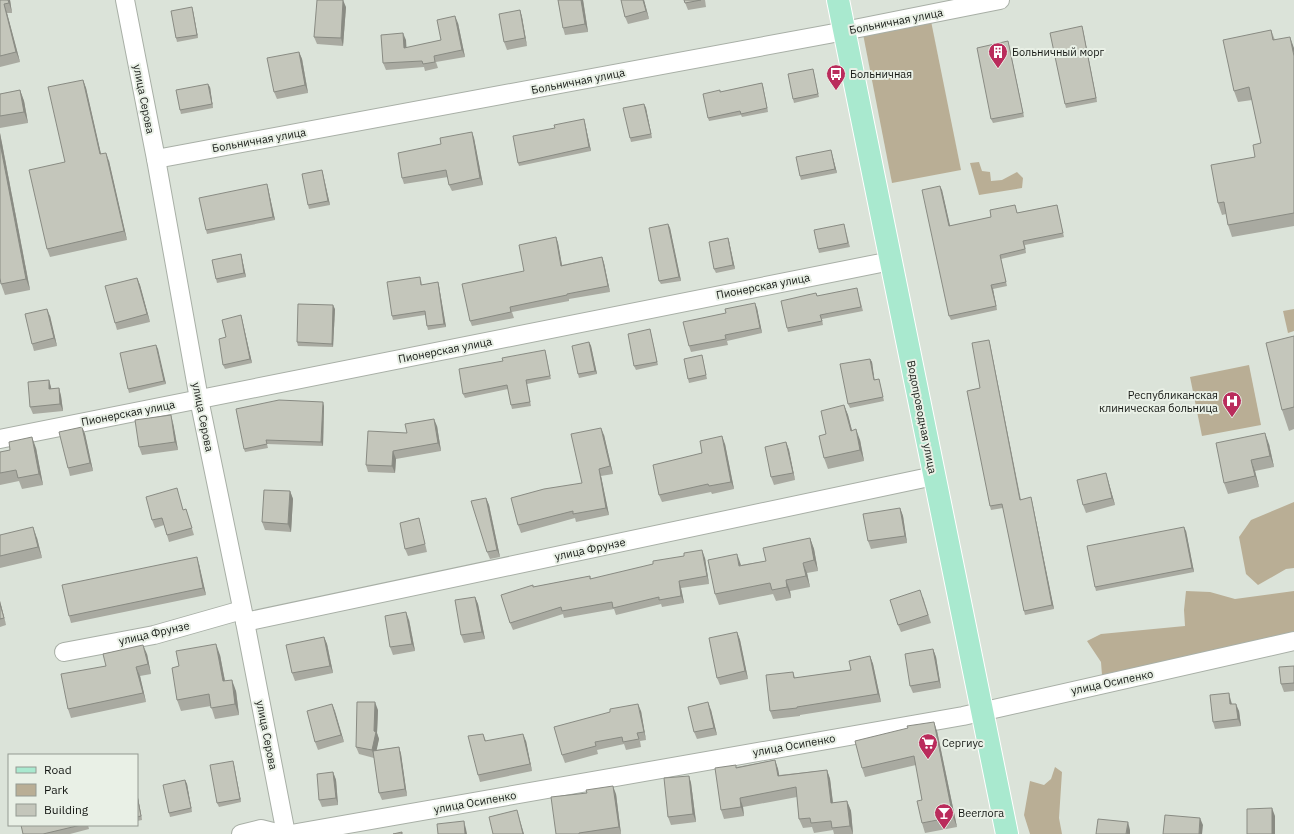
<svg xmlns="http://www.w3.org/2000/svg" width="1294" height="834" font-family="'IBM Plex Sans',sans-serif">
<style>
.green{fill:#b9ae95}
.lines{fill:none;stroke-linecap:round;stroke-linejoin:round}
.minor-casing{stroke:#a8afa6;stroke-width:20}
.major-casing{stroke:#fff;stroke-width:24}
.minor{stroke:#fff;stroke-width:18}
.major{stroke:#a9e9cf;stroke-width:22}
.wall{fill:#a9aaa1}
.shaded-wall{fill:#898b83}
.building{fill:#c4c6bb;stroke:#898b83}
.labels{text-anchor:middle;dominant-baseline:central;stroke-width:4;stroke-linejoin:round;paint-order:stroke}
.street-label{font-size:11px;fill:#151814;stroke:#e9f0e6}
.poi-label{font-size:11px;fill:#151814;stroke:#e9f0e6;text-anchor:start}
</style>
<rect width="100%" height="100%" fill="#dbe3d9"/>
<g class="green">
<path d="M931 21 961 170 892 183 863 34Z"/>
<path d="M979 162 982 171 990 172 991 181 1002 180 1017 172 1023 178 1022 188 979 195 970 163Z"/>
<path d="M1294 309V331L1288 333 1283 311Z"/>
<path d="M1249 365 1261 425 1202 436 1190 377Z"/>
<path d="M1294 502V568L1286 569 1258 585 1246 574 1239 537 1251 520Z"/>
<path d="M1186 591 1210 592 1235 599 1294 591V632L1102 675 1101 662 1087 641 1101 634 1185 626 1184 610Z"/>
<path d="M1055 767 1062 772 1059 818 1062 834H1030L1024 815 1030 781 1044 785 1051 779Z"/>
</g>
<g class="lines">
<defs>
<g id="minor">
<path d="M125 0 156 159 199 399 245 622 286 834"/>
<path d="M156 159 829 34 1000 0"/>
<path d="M0 439 891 261"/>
<path d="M245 622 934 476"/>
<path d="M64 652 154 635 242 610"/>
<path d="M241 834 261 829 281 834"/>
<path d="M291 834 963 716 1294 641"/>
</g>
<path id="major" d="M838 0 1007 834"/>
</defs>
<use href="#minor" class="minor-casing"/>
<use href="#major" class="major-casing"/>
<use href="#minor" class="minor"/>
<use href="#major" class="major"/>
</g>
<g class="wall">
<path d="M0 0H10L12 13H7L20 62 0 67Z"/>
<path d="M558 0H583L588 32 565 35 563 28Z"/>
<path d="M621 0H644L649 19 628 24 625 17Z"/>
<path d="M684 0H705L706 7 688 10Z"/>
<path d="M346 7 343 46 317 44 314 37Z"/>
<path d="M520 10 522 17 527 46 507 50 504 42Z"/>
<path d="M193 11 198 38 177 42 176 38Z"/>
<path d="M458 23 465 57 436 62 438 68 425 71 424 67 386 70 383 63 406 40V48L441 40Z"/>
<path d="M1083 30 1097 102 1066 108 1065 104Z"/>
<path d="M1271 30 1275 40 1294 48V226L1232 237 1228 225 1226 214 1222 215 1218 203 1255 157 1261 143 1252 100 1238 102 1234 91Z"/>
<path d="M1009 45 1024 117 993 123 991 119Z"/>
<path d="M299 52 302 59 308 93 277 99 274 92Z"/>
<path d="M813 69 814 73 819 97 794 103 793 99Z"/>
<path d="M83 80 86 88 101 154 109 161 127 240 50 257 47 249 65 162Z"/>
<path d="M762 83 768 112 742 117 741 115 709 121 708 118 720 92Z"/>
<path d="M210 87 213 108 181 114 180 110Z"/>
<path d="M20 90 24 101 28 123 0 128V94Z"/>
<path d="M644 104 646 108 652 138 631 142 630 138Z"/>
<path d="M585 123 591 151 519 166 518 163 555 128Z"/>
<path d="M0 133 30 290 5 295 1 284Z"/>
<path d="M474 138 483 185 452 191 449 185 448 177 404 184 402 178Z"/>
<path d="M832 154 837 173 801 180 800 176Z"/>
<path d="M322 170 323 174 330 205 309 209 308 205Z"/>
<path d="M268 188 275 220 207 234 206 230Z"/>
<path d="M942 190 950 226 991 217 1015 205 1017 213 1057 205 1058 209 1064 237 1025 245 1026 253 1001 259 1007 286 993 289 997 310 951 320 949 316Z"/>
<path d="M668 224 670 228 681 281 661 284 659 281Z"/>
<path d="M845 228 850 247 819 253 818 249Z"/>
<path d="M556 237 558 243 562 265 602 257 604 263 610 292 569 299V301L512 312 514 318 472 326 470 321 524 271Z"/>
<path d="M728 238 729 241 735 269 716 273 714 269Z"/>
<path d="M241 254 246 277 217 283 216 279Z"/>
<path d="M137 278 140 285 150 322 117 330 115 323Z"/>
<path d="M421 280 422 285 438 282 439 286 446 327 428 330 427 326 425 315 393 320 392 316Z"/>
<path d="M858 292 863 311 822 319 823 325 788 332 787 328 816 293 817 296Z"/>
<path d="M757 308 762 333 727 341 728 345 691 352 689 346Z"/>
<path d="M335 309 333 347 298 346 297 342Z"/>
<path d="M50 316 57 346 34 351 32 344Z"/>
<path d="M242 319 252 363 225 369 223 365Z"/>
<path d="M650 329 651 333 658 365 636 370 634 366Z"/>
<path d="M1294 336V429L1289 431 1282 410Z"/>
<path d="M589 342 591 346 597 374 579 378 578 374Z"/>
<path d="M990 344 1021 500 1032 501 1054 609 1025 615 1024 611 1003 508 991 510 990 506Z"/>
<path d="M156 345 166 384 129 393 128 389Z"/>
<path d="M546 354 551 379 527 384 531 406 512 409 511 405 508 389 465 398 463 394Z"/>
<path d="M703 359 707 379 689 383 688 379Z"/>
<path d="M870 359 872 362 874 380 879 379 884 401 850 408 848 404Z"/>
<path d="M49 380 51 389 59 388 61 396 63 411 33 414 30 407Z"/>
<path d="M844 405 848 415 852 431 860 440 864 461 828 469 824 458 826 434Z"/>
<path d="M324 406 323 446 267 444 268 448 245 452 244 449Z"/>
<path d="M173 423 178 450 142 455 139 447Z"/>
<path d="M437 426 441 451 396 459 395 473 368 472 366 465 407 433Z"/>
<path d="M82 427 85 434 93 471 70 476 68 468Z"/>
<path d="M604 435 613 474 601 476 609 515 576 522 575 518 521 533 518 525 582 483Z"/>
<path d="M786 442 789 450 795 480 774 485 771 477Z"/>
<path d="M725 444 734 489 712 494 711 492 662 502 659 495 702 453Z"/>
<path d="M1269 444 1274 467 1255 471 1259 487 1228 494 1224 483Z"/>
<path d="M36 448 43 485 22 489 19 481 0 485V452Z"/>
<path d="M1108 480 1115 505 1086 513 1083 505Z"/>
<path d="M290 491 293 499 291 532 265 530 262 522Z"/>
<path d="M179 496 183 510 186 509 194 535 169 542 164 525 155 528 152 520Z"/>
<path d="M486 498 489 505 500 557 490 559 487 552Z"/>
<path d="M900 508 903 516 907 543 871 549 868 541Z"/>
<path d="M419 518 421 526 427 552 408 556 405 549Z"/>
<path d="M1186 531 1194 572 1096 591 1095 587Z"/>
<path d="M0 535 37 538 42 558 0 568Z"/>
<path d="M810 538 814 549 818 571 807 573 810 587 790 591 791 598 776 601 773 594 719 605 715 594 741 565 766 561Z"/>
<path d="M705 558 709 584 681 588 684 603 662 607 661 604 616 615 614 609 564 618 563 614 513 630 510 623 533 587 590 576 591 579Z"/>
<path d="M199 564 206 595 71 623 69 616Z"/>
<path d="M475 597 478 604 485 639 464 643 461 635Z"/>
<path d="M923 597 931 623 901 632 898 625Z"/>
<path d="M0 601 6 625 0 627Z"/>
<path d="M409 620 415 651 393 655 390 647Z"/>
<path d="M737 632 740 640 748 679 720 685 717 678Z"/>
<path d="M324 637 327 644 333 673 295 681 292 673Z"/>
<path d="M933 649 936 657 941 688 913 693 910 686Z"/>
<path d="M147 654 151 674 140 676 146 702 71 718 68 709 106 666Z"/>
<path d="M220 655 225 681 236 691 239 715 215 719 211 706 181 711 177 700 179 666Z"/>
<path d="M870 656 873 664 881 702 800 715V716L773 719 770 711 793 672 795 678 851 670Z"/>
<path d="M1294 666V691L1284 692 1281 684Z"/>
<path d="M1231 701 1232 704 1239 711 1241 726 1215 729 1213 722Z"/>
<path d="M332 704 344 742 318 750 315 742Z"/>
<path d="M378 710 377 733 379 739 376 750 399 747 401 754 407 796 382 800 379 793 374 758 359 754 356 747Z"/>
<path d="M711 710 717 735 697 739 694 732Z"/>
<path d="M641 711 646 740 640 741 641 747 626 750 624 744 597 750 598 754 565 763 562 755Z"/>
<path d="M937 731 957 827 925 833 922 823V800L916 765 865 777 862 768Z"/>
<path d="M483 734 486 741H526L532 771 480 782 478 775Z"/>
<path d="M775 760 778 769 779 775 827 770 830 779 833 803 847 801 851 811 853 834H834L833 830 814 833 812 827 803 828 799 819 797 797 743 807 744 816 724 819 721 810 736 765V767Z"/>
<path d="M234 765 241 802 219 807 217 803Z"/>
<path d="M333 772 336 780 338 805 322 807 319 800Z"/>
<path d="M689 776 691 783 696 822 671 825 668 817Z"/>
<path d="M185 780 187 784 192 812 170 817 169 813Z"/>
<path d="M137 792 142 820 137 821Z"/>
<path d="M616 794 621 834H556Z"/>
<path d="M21 825H88L89 829 70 834H23Z"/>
</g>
<g class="shaded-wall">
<path d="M8 0H10L12 13 9 3Z"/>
<path d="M343 0 346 7 343 46 341 38Z"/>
<path d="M581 0H583L588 32 585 24Z"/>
<path d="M643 0H644L649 19 646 11Z"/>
<path d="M4 4 7 13 20 62 16 52Z"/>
<path d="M192 7 193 11 198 38 197 35Z"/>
<path d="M520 10 522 17 527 46 525 38Z"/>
<path d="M455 16 458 23 465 57 462 50Z"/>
<path d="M1082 26 1083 30 1097 102 1096 98Z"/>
<path d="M403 33 406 40 407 55 404 48Z"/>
<path d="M1290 37 1294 48V56Z"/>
<path d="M1008 41 1009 45 1024 117 1023 113Z"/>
<path d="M299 52 302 59 308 93 305 85Z"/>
<path d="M83 80 86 88 103 163 100 154Z"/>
<path d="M762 83 763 86 768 112 767 108Z"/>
<path d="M208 84 210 87 213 108 212 104Z"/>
<path d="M20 90 24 101 28 123 24 112Z"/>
<path d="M644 104 646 108 652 138 651 134Z"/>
<path d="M584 119 585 123 591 151 589 147Z"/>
<path d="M472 132 474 138 483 185 480 178Z"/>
<path d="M0 133 30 290 26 279 0 143Z"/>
<path d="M831 150 832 154 837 173 835 169Z"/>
<path d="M106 153 109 161 127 240 124 231Z"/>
<path d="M322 170 323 174 330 205 328 201Z"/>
<path d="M267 184 268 188 275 220 273 217Z"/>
<path d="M940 186 942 190 951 230 949 226Z"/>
<path d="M668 224 670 228 681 281 679 277Z"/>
<path d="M556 237 558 243 563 271 561 266Z"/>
<path d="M728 238 729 241 735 269 733 265Z"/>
<path d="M241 254 242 258 246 277 244 273Z"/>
<path d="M602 257 604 263 610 292 608 286Z"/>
<path d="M137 278 140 285 150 322 147 314Z"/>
<path d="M438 282 439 286 446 327 444 324Z"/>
<path d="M991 285 993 289 997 310 996 306Z"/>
<path d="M755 303 757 308 762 333 760 328Z"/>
<path d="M333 305 335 309 333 347 332 344Z"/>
<path d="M47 309 50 316 57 346 54 338Z"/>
<path d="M241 315 242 319 252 363 250 359Z"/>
<path d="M989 340 990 344 1021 503 1020 500Z"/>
<path d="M589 342 591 346 597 374 595 371Z"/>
<path d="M156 345 158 349 166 384 164 381Z"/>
<path d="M870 359 872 362 875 383 874 380Z"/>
<path d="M49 380 51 387 52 396 49 389Z"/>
<path d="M59 388 61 396 63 411 60 404Z"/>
<path d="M323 402 324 406 323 446 321 442Z"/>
<path d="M844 405 848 415 855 442 851 431Z"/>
<path d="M171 415 173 423 178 450 175 442Z"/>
<path d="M434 419 437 426 441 451 438 443Z"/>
<path d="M82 427 85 434 93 471 90 463Z"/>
<path d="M601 428 604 435 613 474 610 466Z"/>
<path d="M856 429 860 440 864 461 860 450Z"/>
<path d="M1265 433 1269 444 1274 467 1270 456Z"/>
<path d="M722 436 725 444 734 489 731 482Z"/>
<path d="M32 437 36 448 43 485 39 474Z"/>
<path d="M786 442 789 450 795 480 793 473Z"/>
<path d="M393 451 396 459 395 473 392 466Z"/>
<path d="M1251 460 1255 471 1259 487 1255 476Z"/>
<path d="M599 469 601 476 609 515 606 508Z"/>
<path d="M1106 473 1108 480 1115 505 1112 498Z"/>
<path d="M290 491 293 499 291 532 288 524Z"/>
<path d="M1031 497 1032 501 1054 609 1052 605Z"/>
<path d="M486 498 489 505 500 557 497 550Z"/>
<path d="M900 508 903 516 907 543 905 536Z"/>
<path d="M33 527 37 538 42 558 38 547Z"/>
<path d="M1184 527 1186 531 1194 572 1192 568Z"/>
<path d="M810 538 814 549 818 571 814 560Z"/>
<path d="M702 550 705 558 709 584 707 576Z"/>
<path d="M737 554 741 565 739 566Z"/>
<path d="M197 557 199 564 206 595 203 588Z"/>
<path d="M803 563 807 573 810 587 806 576Z"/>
<path d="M786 580 790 591 791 598 787 587Z"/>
<path d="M679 581 681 588 684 603 681 596Z"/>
<path d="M475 597 478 604 485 639 482 632Z"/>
<path d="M0 601 6 625 0 604Z"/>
<path d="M406 612 409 620 415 651 412 644Z"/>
<path d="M737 632 740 640 748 679 745 671Z"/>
<path d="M324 637 327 644 333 673 330 666Z"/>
<path d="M216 644 220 655 227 692 223 681Z"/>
<path d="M143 645 147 654 151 674 148 664Z"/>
<path d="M933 649 936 657 941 688 939 681Z"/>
<path d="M870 656 873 664 881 702 878 694Z"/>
<path d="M136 667 140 676 146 702 143 693Z"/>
<path d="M232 680 236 691 239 715 235 704Z"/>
<path d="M1229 693 1231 701 1233 712 1230 704Z"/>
<path d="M375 702 378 710 377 733 379 739 375 758 372 750Z"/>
<path d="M708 702 711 710 717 735 714 728Z"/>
<path d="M332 704 335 711 344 742 341 735Z"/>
<path d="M638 704 641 711 646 740 644 732Z"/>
<path d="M1236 704 1239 711 1241 726 1238 719Z"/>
<path d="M934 722 937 731 957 827 953 817Z"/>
<path d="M523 734 526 741 532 771 530 764Z"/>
<path d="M399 747 401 754 407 796 405 789Z"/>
<path d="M775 760 778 769 781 785 778 776Z"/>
<path d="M233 761 234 765 241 802 240 799Z"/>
<path d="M827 770 830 779 834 812 831 803Z"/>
<path d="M333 772 336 780 338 805 336 798Z"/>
<path d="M689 776 691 783 696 822 693 814Z"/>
<path d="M185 780 187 784 192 812 191 808Z"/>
<path d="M613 786 616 794 621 834 619 827Z"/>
<path d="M137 792 142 820 141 816 137 796Z"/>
<path d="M740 798 743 807 744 816 741 807Z"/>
<path d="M847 801 851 811 853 834 850 826Z"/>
<path d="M1272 808 1275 816V834H1272Z"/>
<path d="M517 810 519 817 524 834H523Z"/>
<path d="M1200 818 1203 825 1202 834H1199Z"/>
<path d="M464 821 466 829 467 834H465Z"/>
<path d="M1128 822 1130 830V834H1126Z"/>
</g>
<g class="building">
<path d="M0 0H8L9 3 4 4 16 52 0 56Z"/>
<path d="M317 0H343L341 38 314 37Z"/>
<path d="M558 0H581L585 24 563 28Z"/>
<path d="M621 0H643L646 11 625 17Z"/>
<path d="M684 0H701L685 3Z"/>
<path d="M192 7 197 35 176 38 171 11Z"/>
<path d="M520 10 525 38 504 42 499 14Z"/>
<path d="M455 16 462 50 434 56 435 62 423 64 422 61 383 63 381 35 403 33 404 48 441 40 437 20Z"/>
<path d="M1082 26 1096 98 1065 104 1050 33Z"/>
<path d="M1271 30 1273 40 1290 37 1294 56V213L1228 225 1224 202 1218 203 1211 165 1255 157 1253 145 1261 143 1249 87 1234 91 1223 40Z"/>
<path d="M1008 41 1023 113 991 119 977 48Z"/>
<path d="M299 52 305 85 274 92 267 58Z"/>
<path d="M813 69 818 94 793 99 788 74Z"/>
<path d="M83 80 100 154 106 153 124 231 47 249 29 170 65 162 48 87Z"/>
<path d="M762 83 767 108 741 114 740 111 708 118 703 94 720 90V92Z"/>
<path d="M208 84 212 104 180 110 176 90Z"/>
<path d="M20 90 24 112 0 116V94Z"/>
<path d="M644 104 651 134 630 138 623 108Z"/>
<path d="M584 119 589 147 518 163 513 136 555 128 554 125Z"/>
<path d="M472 132 480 178 449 185 446 170 402 178 398 153 441 144 440 138Z"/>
<path d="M0 143 26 279 1 284 0 278Z"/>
<path d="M831 150 835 169 800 176 796 157Z"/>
<path d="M322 170 328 201 308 205 302 174Z"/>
<path d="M267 184 273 217 206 230 199 198Z"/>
<path d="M940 186 949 226 991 217 990 210 1015 205 1017 213 1057 205 1063 233 1023 241 1025 249 1000 255 1006 282 991 285 996 306 949 316 922 190Z"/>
<path d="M668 224 679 277 659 281 649 228Z"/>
<path d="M844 224 848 243 818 249 814 230Z"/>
<path d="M556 237 561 266 602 257 608 286 567 294V295L510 307 511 312 470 321 462 284 524 271 519 245Z"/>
<path d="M728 238 733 265 714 269 709 242Z"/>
<path d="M241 254 244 273 216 279 212 260Z"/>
<path d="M420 277 421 285 438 282 444 324 427 326 425 311 392 316 387 282Z"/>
<path d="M137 278 147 314 115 323 105 286Z"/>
<path d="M857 288 861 307 820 315 822 321 787 328 781 301 816 293 817 296Z"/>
<path d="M755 303 760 328 725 335 726 339 689 346 683 322 726 313 725 309Z"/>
<path d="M298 304 333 305 332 344 297 342Z"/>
<path d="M47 309 54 338 32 344 25 314Z"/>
<path d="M241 315 250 359 223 365 219 339 226 337 222 320Z"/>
<path d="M650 329 657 362 634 366 628 334Z"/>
<path d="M1294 336V407L1282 410 1266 343Z"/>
<path d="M989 340 1020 500 1031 497 1052 605 1024 611 1002 504 990 506 967 391 980 388 972 343Z"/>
<path d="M589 342 595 371 578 374 572 346Z"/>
<path d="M156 345 164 381 128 389 120 353Z"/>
<path d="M545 350 550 376 526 380 530 402 511 405 507 385 463 394 459 369 503 361 502 358Z"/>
<path d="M702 355 706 375 688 379 684 359Z"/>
<path d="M870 359 874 380 879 379 883 397 848 404 840 364Z"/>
<path d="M49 380V389L59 388 60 404 30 407 28 382Z"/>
<path d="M279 400 323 402 321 442 266 440 267 444 244 449 236 409Z"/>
<path d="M844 405 851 431 856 429 860 450 824 458 819 436 826 434 821 411Z"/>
<path d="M171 415 175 442 139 447 135 420Z"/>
<path d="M434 419 438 443 393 451 392 466 366 465 368 431 407 433 405 424Z"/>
<path d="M82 427 90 463 68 468 59 432Z"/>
<path d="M601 428 610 466 599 469 606 508 573 514V511L518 525 511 498 544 489 582 483 571 434Z"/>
<path d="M1265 433 1270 456 1251 460 1255 476 1224 483 1216 443Z"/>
<path d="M722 436 731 482 709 486 708 484 659 495 653 465 702 453 700 441Z"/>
<path d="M32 437 39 474 18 478 16 470 0 473V452L10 450 9 442Z"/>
<path d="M786 442 793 473 771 477 765 447Z"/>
<path d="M1106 473 1112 498 1083 505 1077 480Z"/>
<path d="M177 488 183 510 186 509 192 528 167 535 162 518 152 520 146 497Z"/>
<path d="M264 490 290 491 288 524 262 522Z"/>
<path d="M486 498 497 550 487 552 471 501Z"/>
<path d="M900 508 905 536 868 541 863 514Z"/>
<path d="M419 518 425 544 405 549 400 523Z"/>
<path d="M33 527 38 547 0 556V535Z"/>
<path d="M1184 527 1192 568 1095 587 1087 546Z"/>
<path d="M810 538 814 560 803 563 806 576 786 580 787 587 772 590 770 583 715 594 708 560 737 554 739 566 766 561 763 548Z"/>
<path d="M702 550 707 576 679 581 681 596 659 600V597L613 608 612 602 562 611 561 607 510 623 501 595 533 585V587L590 576V579L653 564V561L684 556V553Z"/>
<path d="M197 557 203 588 69 616 62 585Z"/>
<path d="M920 590 928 615 898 625 890 600Z"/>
<path d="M475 597 482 632 461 635 455 600Z"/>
<path d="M0 604 4 618 0 619Z"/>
<path d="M406 612 412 644 390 647 385 616Z"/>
<path d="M737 632 745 671 717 678 709 638Z"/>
<path d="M324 637 330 666 292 673 286 645Z"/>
<path d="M216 644 223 681 232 680 235 704 211 708 209 694 177 700 172 668 179 666 176 651Z"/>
<path d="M143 645 148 664 136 667 143 693 68 709 61 674 106 666 103 654Z"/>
<path d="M933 649 939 681 910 686 905 654Z"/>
<path d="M870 656 878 694 797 707V708L770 711 766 675 793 672 794 678 851 670 849 661Z"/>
<path d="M1294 666V683L1281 684 1279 667Z"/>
<path d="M1229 693 1230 704H1236L1238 719 1213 722 1210 695Z"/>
<path d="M357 702H375L374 731 376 732 372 750 356 747Z"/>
<path d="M708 702 714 728 694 732 688 707Z"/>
<path d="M332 704 341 735 315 742 307 711Z"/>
<path d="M638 704 644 732 637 733 639 739 623 742 622 737 595 742 596 746 562 755 554 727 610 712V709Z"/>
<path d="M934 722 953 817 922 823 917 801 922 800 914 756 862 768 855 741 908 728 907 726Z"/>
<path d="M483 734 485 741 523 734 530 764 478 775 468 736Z"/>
<path d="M399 747 405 789 379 793 373 751Z"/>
<path d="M775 760 778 776 827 770 831 803 847 801 850 826 832 828 831 821 811 823 810 818 799 819 796 787 740 798 741 807 721 810 715 768 736 765V768Z"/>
<path d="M233 761 240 799 217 803 210 765Z"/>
<path d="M333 772 336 798 319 800 317 774Z"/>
<path d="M689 776 693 814 668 817 664 778Z"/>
<path d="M185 780 191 808 169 813 163 785Z"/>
<path d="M613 786 619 827 579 833V834H556L551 797 587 793 586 790Z"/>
<path d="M137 796 141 816 137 817Z"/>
<path d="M1272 808V834H1247V809Z"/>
<path d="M517 810 523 834H493L489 817Z"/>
<path d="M1165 815 1200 818 1199 834H1163Z"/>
<path d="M1098 819 1128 822 1126 834H1096Z"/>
<path d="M464 821 465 834H438L437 824Z"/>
<path d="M21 825H81L43 834H23Z"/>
<path d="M402 832V834H393Z"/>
</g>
<defs>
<symbol id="building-pin" viewBox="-11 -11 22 30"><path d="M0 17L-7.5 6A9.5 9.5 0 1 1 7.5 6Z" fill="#ba2c5c" stroke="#e9f0e6"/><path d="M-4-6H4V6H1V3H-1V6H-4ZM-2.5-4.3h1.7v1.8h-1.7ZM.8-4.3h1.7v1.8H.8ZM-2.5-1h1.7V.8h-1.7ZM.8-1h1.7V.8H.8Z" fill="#fff"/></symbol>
<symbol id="bus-pin" viewBox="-11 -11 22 30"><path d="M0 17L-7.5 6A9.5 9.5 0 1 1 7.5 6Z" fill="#ba2c5c" stroke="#e9f0e6"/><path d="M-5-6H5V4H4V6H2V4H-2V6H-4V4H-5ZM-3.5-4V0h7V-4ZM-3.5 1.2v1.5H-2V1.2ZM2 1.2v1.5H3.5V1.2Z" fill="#fff"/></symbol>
<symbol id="hospital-pin" viewBox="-11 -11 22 30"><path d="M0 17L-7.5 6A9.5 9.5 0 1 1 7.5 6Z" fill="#ba2c5c" stroke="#e9f0e6"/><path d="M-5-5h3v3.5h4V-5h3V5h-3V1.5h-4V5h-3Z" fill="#fff"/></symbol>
<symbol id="supermarket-pin" viewBox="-11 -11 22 30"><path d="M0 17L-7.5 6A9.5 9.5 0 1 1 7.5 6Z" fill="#ba2c5c" stroke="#e9f0e6"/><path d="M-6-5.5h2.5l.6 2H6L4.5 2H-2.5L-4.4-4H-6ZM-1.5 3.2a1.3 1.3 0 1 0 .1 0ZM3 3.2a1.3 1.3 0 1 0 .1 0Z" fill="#fff"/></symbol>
<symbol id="bar-pin" viewBox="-11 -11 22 30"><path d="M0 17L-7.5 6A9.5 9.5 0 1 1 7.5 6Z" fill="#ba2c5c" stroke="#e9f0e6"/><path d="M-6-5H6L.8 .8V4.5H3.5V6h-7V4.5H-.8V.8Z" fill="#fff"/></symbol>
</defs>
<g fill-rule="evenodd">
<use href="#building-pin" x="987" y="41" width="22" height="30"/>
<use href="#bus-pin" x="825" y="63" width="22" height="30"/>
<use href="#hospital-pin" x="1221" y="390" width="22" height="30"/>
<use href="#supermarket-pin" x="917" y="732" width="22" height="30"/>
<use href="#bar-pin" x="933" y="802" width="22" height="30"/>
</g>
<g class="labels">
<g class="street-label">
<text transform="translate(896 21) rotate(-11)">Больничная улица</text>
<text transform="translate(578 81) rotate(-11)">Больничная улица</text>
<text transform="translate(144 99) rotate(79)">улица Серова</text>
<text transform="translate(259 140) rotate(-10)">Больничная улица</text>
<text transform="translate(763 286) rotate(-11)">Пионерская улица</text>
<text transform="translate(445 350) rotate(-11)">Пионерская улица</text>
<text transform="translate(128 413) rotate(-11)">Пионерская улица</text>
<text transform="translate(203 417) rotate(79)">улица Серова</text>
<text transform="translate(922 417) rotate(79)">Водопроводная улица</text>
<text transform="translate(590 549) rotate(-12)">улица Фрунзе</text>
<text transform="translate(154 633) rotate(-13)">улица Фрунзе</text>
<text transform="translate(1112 682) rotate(-12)">улица Осипенко</text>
<text transform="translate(267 735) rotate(79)">улица Серова</text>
<text transform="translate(794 745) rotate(-10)">улица Осипенко</text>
<text transform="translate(475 802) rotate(-10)">улица Осипенко</text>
</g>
<g class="poi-label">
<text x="1012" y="52">Больничный морг</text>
<text x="850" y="74">Больничная</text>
<text x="1218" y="395" text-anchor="end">Республиканская<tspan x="1218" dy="13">клиническая больница</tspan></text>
<text x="942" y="743">Сергиус</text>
<text x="958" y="813">Beerлога</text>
</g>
</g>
<rect x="8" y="754" width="130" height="72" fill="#e9f0e6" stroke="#949a92"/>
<rect x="16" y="767" width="20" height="6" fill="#a9e9cf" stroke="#949a92"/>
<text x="44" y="774" font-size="12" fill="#151814">Road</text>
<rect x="16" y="784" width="20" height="12" fill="#b9ae95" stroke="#949a92"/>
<text x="44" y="794" font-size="12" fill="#151814">Park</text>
<rect x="16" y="804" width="20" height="12" fill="#c4c6bb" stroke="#949a92"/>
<text x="44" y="814" font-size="12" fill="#151814">Building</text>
</svg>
